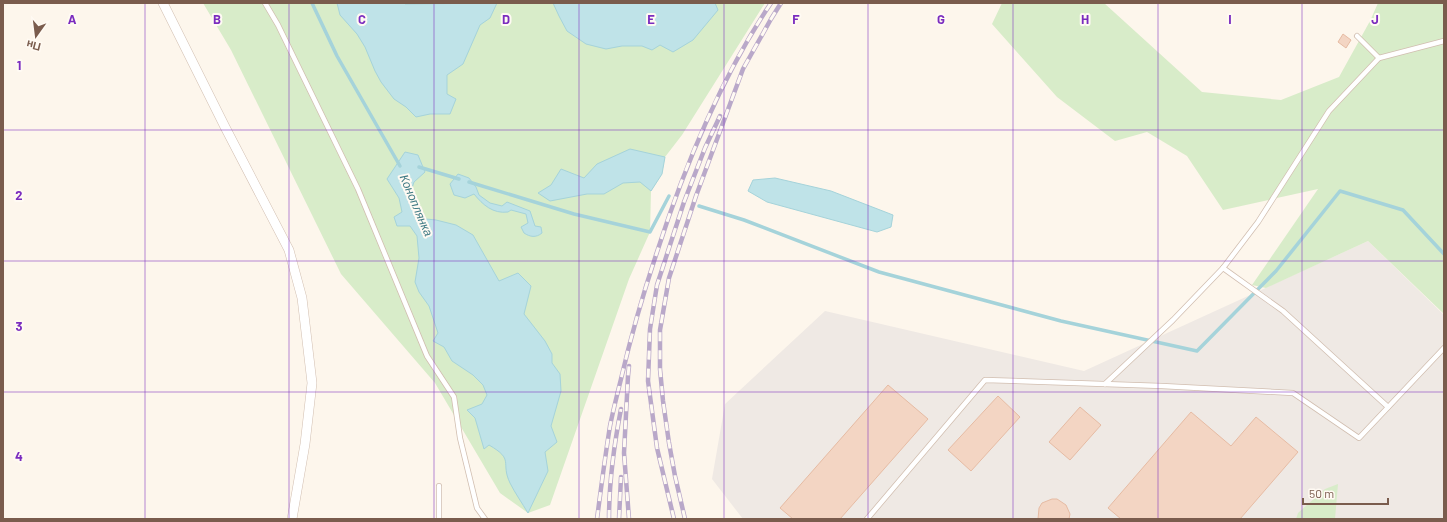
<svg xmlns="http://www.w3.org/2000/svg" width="1447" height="522" font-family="Barlow,sans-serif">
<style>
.industrial{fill:#efe9e4}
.green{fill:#d8ecc9}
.water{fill:#bfe3e8;stroke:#a5d3da}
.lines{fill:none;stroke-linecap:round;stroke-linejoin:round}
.stream{stroke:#a5d3da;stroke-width:3.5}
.building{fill:#f3d5c3;stroke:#e6bba3}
.lane-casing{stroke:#d1beb0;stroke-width:6}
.street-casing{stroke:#d1beb0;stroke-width:10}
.lane{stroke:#fff;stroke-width:4.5}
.street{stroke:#fff;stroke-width:9}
.rail-casing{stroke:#b9a8c9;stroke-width:4.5}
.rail{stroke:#fffaf3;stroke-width:3;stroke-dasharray:9;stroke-linecap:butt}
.grid{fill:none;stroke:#7b2cbf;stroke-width:1;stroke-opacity:0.55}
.labels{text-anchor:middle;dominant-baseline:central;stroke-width:4;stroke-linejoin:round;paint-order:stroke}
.water-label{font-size:12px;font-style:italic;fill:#437c86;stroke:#fffaf3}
.grid-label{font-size:13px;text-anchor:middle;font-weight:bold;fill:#7b2cbf;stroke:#fffaf3;stroke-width:4;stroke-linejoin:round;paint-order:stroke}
</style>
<rect width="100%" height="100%" fill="#fdf6ec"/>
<path class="industrial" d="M1368 241 1444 315V519H743L712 479 725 404 825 311 1084 371Z"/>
<g class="green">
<path d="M203 3H765L682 135 665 157 662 174 651 191 650 232 629 279 550 505 528 513 500 493 435 383 341 274 231 50Z"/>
<path d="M1002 3H1104L1202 92 1281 100 1339 77 1370 21 1378 3H1444V314L1368 241 1266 288 1252 285 1318 189 1223 210 1187 156 1147 132 1115 141 1057 97 992 24Z"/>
<path d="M1338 484 1335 519H1296L1298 513 1325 489Z"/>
</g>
<g class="water">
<path d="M337 3H404L405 4 497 3 490 18 480 25 463 64 447 75V94L456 99 450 114H430L416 117 406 107 394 99 381 82 375 71 365 47 357 34 340 15Z"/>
<path d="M553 3H715L718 10 693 40 673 52 660 45 652 50 642 46H622L606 49 586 44 567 31 559 16Z"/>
<path d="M630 149 665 157 662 174 651 191 640 182 623 183 604 194H587L550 201 538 193 551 185 561 169 584 178 597 164Z"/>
<path d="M405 152 418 155 425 172 414 182 409 197 426 219 436 220 456 225 473 235 499 281 518 273 531 286 524 314 545 341 552 354V363L560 374 561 391 551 426 557 442 545 452 548 471 528 513C522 503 515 493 510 483 500 462 515 460 489 445L484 449 475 418 467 410 482 404 487 395 483 385 473 375 452 361 444 347 433 341 438 333 429 306 419 292 415 282 419 258 417 236 410 226H397L394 217 402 212 399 198 387 179Z"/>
<path d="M458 174 469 178 476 187 479 195 490 203 502 206 507 202 530 211 535 226 541 227 542 233C536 238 530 237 524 233L521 227 528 223 526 214 511 210 508 212C493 214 483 205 474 194L465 198 454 195 450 184Z"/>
<path d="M775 178 831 191 893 215 891 227 877 232 767 202 748 191 753 180Z"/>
</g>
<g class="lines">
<g class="stream">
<path d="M312 3 337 56 400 166"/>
<path d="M419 167 459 179"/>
<path d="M469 182 574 214 650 232 669 196"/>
<path d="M409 186 421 214"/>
<path d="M699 206 744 220 879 272 1061 321 1197 351 1276 271 1340 191 1403 210 1444 254"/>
</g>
</g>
<g class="building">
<path d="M1343 34 1351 40 1346 48 1338 42Z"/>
<path d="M888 385 928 419 840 519H793L780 508Z"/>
<path d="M998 396 1020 417 971 471 948 450Z"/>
<path d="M1080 407 1101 425 1070 460 1049 442Z"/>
<path d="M1191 412 1231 446 1256 417 1298 452 1240 519H1121L1108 508Z"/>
<path d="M1052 499H1057L1066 505 1070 514 1069 519H1038L1039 508 1042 503Z"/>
</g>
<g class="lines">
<defs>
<g id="lane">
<path d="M265 3 278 25 358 189 427 356 454 397 460 438 477 508 485 519"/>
<path d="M1357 36 1379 58"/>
<path d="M1223 268 1283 311 1388 407"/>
<path d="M1105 384 1173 320 1223 268 1258 222 1329 111 1379 58 1444 41"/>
<path d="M439 486V519"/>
<path d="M867 519 985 380 1162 386 1293 393 1359 438 1444 348"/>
</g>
<path id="street" d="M163 3 225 127 289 250 302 298 312 383 305 444 292 519"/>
</defs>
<use href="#lane" class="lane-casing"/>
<use href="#street" class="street-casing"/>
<use href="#lane" class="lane"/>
<use href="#street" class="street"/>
<defs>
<g id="rail">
<path d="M597 519C601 488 605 457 610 426 613 411 617 395 621 379 631 336 643 294 657 252 685 165 720 79 771 3"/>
<path d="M609 519C609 482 614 445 621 409"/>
<path d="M619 519 621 477"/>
<path d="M629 519 624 453 628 376 629 366"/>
<path d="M674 519 657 448 648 381 650 329 657 285 684 202 705 148 720 116"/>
<path d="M685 519 675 476 669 443 663 401 660 369V330L669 278 696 196 743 69 771 19 781 3"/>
</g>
</defs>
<use href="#rail" class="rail-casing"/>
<use href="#rail" class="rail"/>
</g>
<path class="grid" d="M145 3V519M289 3V519M434 3V519M579 3V519M724 3V519M868 3V519M1013 3V519M1158 3V519M1302 3V519M3 130H1444M3 261H1444M3 392H1444"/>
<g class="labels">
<g class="water-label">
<text transform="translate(417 205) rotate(67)">Коноплянка</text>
</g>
</g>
<g class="grid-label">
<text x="72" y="24">A</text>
<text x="217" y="24">B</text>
<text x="362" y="24">C</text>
<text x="506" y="24">D</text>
<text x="651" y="24">E</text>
<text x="796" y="24">F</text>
<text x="941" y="24">G</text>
<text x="1085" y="24">H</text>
<text x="1230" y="24">I</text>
<text x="1375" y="24">J</text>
<text x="19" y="70">1</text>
<text x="19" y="200">2</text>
<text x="19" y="331">3</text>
<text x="19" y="461">4</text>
</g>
<rect width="1447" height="522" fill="none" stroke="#7a5c4d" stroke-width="8"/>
<g transform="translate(36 36) rotate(194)" stroke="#fffaf3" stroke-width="3" paint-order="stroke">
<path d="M0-3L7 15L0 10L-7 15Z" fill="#7a5c4d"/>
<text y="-6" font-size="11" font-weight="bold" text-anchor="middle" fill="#7a5c4d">Пн</text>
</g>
<path d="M1303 498v6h85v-6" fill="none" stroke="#7a5c4d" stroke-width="2"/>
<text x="1309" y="498" font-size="12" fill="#7a5c4d" stroke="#fffaf3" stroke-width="3" paint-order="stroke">50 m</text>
</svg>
